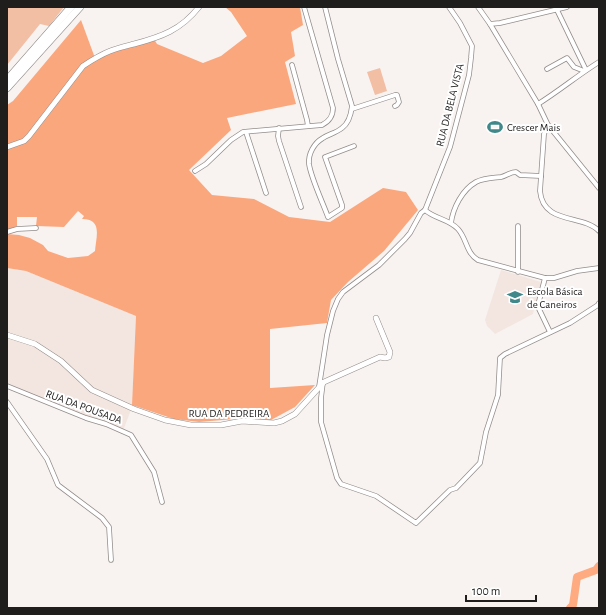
<svg xmlns="http://www.w3.org/2000/svg" width="606" height="615" font-family="'Alegreya Sans',sans-serif">
<style>
.built{fill:#f3e6e0}
.green{fill:#f2bea4}
.forest{fill:#faa77d}
.lines{fill:none;stroke-linecap:round;stroke-linejoin:round}
.river{stroke:#ffab81;stroke-width:8}
.minor-casing{stroke:#928d8b;stroke-width:5.5}
.tertiary-casing{stroke:#928d8b;stroke-width:6}
.trunk-casing{stroke:#928d8b;stroke-width:8}
.minor{stroke:#fff;stroke-width:4}
.tertiary{stroke:#fff;stroke-width:5}
.trunk{stroke:#fff;stroke-width:7}
.labels{text-anchor:middle;dominant-baseline:central;stroke-width:4;stroke-linejoin:round;paint-order:stroke}
.street-label{font-size:11px;fill:#201e1d;stroke:#fff}
.poi-label{font-size:11px;fill:#201e1d;stroke:#fff;text-anchor:start}
</style>
<rect width="100%" height="100%" fill="#f8f3f0"/>
<g class="built">
<path d="M7 268 26 271 136 316 132 407 123 431 7 386Z"/>
<path d="M501 270 541 282 533 314 495 334 487 326 485 320Z"/>
</g>
<g class="green">
<path d="M7 7H64L49 26 40 24 7 65Z"/>
<path d="M380 68 387 91 375 95 367 72Z"/>
</g>
<path class="forest" d="M225 7H300L303 25 291 32 295 56 285 62 296 104 227 118 231 130 189 170 212 195 254 199 289 217 330 222 383 188 406 192 418 210 384 251 348 282 331 300 327 323 270 329V388L315 385 295 407 271 420 234 419 199 422 174 419 132 405 136 316 26 271 7 268V234L19 235 30 238 43 245 48 251 68 258 88 256 95 251C96 237 103 219 82 219L84 216 78 211 64 227 36 226 37 217H17V226L7 230V105L13 101 81 20 95 58 154 39 157 44 203 63 221 56 247 36 231 12Z"/>
<g class="lines">
<path class="river" d="M570 608 573 605 577 577 596 570 599 566"/>
<defs>
<g id="minor">
<path d="M325 7 338 59 352 106C351 115 349 123 342 128 336 133 329 134 323 138 314 143 308 154 309 164 311 178 323 203 328 217L342 208V205L325 157 354 146"/>
<path d="M478 7 490 24 538 104 548 125 599 188"/>
<path d="M557 10 586 70"/>
<path d="M490 24 500 23 567 7"/>
<path d="M292 65 307 120 308 126"/>
<path d="M547 69 567 58 574 67 584 71"/>
<path d="M538 104C559 91 578 75 599 62"/>
<path d="M352 109 395 95H397L399 102 397 105 395 106"/>
<path d="M548 125 544 134 540 191C543 225 583 214 599 231"/>
<path d="M279 128 278 136 279 141 301 207"/>
<path d="M246 132 266 193"/>
<path d="M195 171 206 164 231 140 243 132 322 125C330 121 333 116 333 108L304 7"/>
<path d="M425 210 450 147 469 75 471 58 472 46 460 23 449 7"/>
<path d="M425 210C435 219 449 219 458 229 467 239 466 253 478 260L545 278H554L577 271 599 268"/>
<path d="M451 223C453 208 462 190 476 182 484 178 493 178 501 177 506 176 510 172 516 172L520 175 541 176"/>
<path d="M518 226V272"/>
<path d="M7 232 17 229 36 228"/>
<path d="M545 278 538 305 539 309 550 332"/>
<path d="M323 382 321 398V422L337 478 341 484 376 496 416 523 450 490 456 488 480 463 486 432 498 395 500 358 505 354 570 323 598 305 599 303"/>
<path d="M7 386 86 418 106 424 131 435 154 472 162 502"/>
<path d="M319 387 327 335 333 311 338 299 343 292 379 265 405 239 410 233 421 213 425 210"/>
<path d="M7 402 47 459 58 485 102 518 109 527 111 560"/>
</g>
<g id="tertiary">
<path d="M7 147 24 141 29 136 83 66C92 60 100 55 110 51 117 48 126 46 134 44 161 37 181 30 199 7"/>
<path d="M7 335 35 344 61 361 92 390 134 409 165 420 191 425H221L242 421 274 423 282 421 295 414 324 382 380 357 385 358 389 357 390 352 376 318"/>
</g>
<g id="trunk">
<path d="M7 80 71 7"/>
<path d="M7 88 80 7"/>
</g>
</defs>
<use href="#minor" class="minor-casing"/>
<use href="#tertiary" class="tertiary-casing"/>
<use href="#trunk" class="trunk-casing"/>
<use href="#minor" class="minor"/>
<use href="#tertiary" class="tertiary"/>
<use href="#trunk" class="trunk"/>
</g>
<defs>
<symbol id="stadium-bare" viewBox="-9 -9 18 18"><path d="M0-5a6.5 5 0 1 0 0 10a6.5 5 0 1 0 0-10ZM-3.5-1.8h7v3.6h-7Z" fill="#408889" stroke="#fff" stroke-width="2.5" paint-order="stroke"/></symbol>
<symbol id="school-bare" viewBox="-9 -9 18 18"><path d="M0-5L7-2L0 1L-7-2ZM-4 1L0 2.5L4 1V4Q0 6-4 4Z" fill="#408889" stroke="#fff" stroke-width="2.5" paint-order="stroke"/></symbol>
</defs>
<g fill-rule="evenodd">
<use href="#stadium-bare" x="484" y="116" width="22" height="22"/>
<use href="#school-bare" x="504" y="286" width="22" height="22"/>
</g>
<g class="labels">
<g class="street-label">
<text transform="translate(450 105) rotate(-76)">RUA DA BELA VISTA</text>
<text transform="translate(84 407) rotate(20)">RUA DA POUSADA</text>
<text x="229" y="413">RUA DA PEDREIRA</text>
</g>
<g class="poi-label">
<text x="507" y="127">Crescer Mais</text>
<text x="527" y="291">Escola Básica<tspan x="527" dy="13">de Caneiros</tspan></text>
</g>
</g>
<rect width="606" height="615" fill="none" stroke="#201e1d" stroke-width="16"/>
<path d="M466 595v6h70v-6" fill="none" stroke="#201e1d" stroke-width="2"/>
<text x="472" y="595" font-size="12" fill="#201e1d" stroke="#ffffff" stroke-width="3" paint-order="stroke">100 m</text>
</svg>
